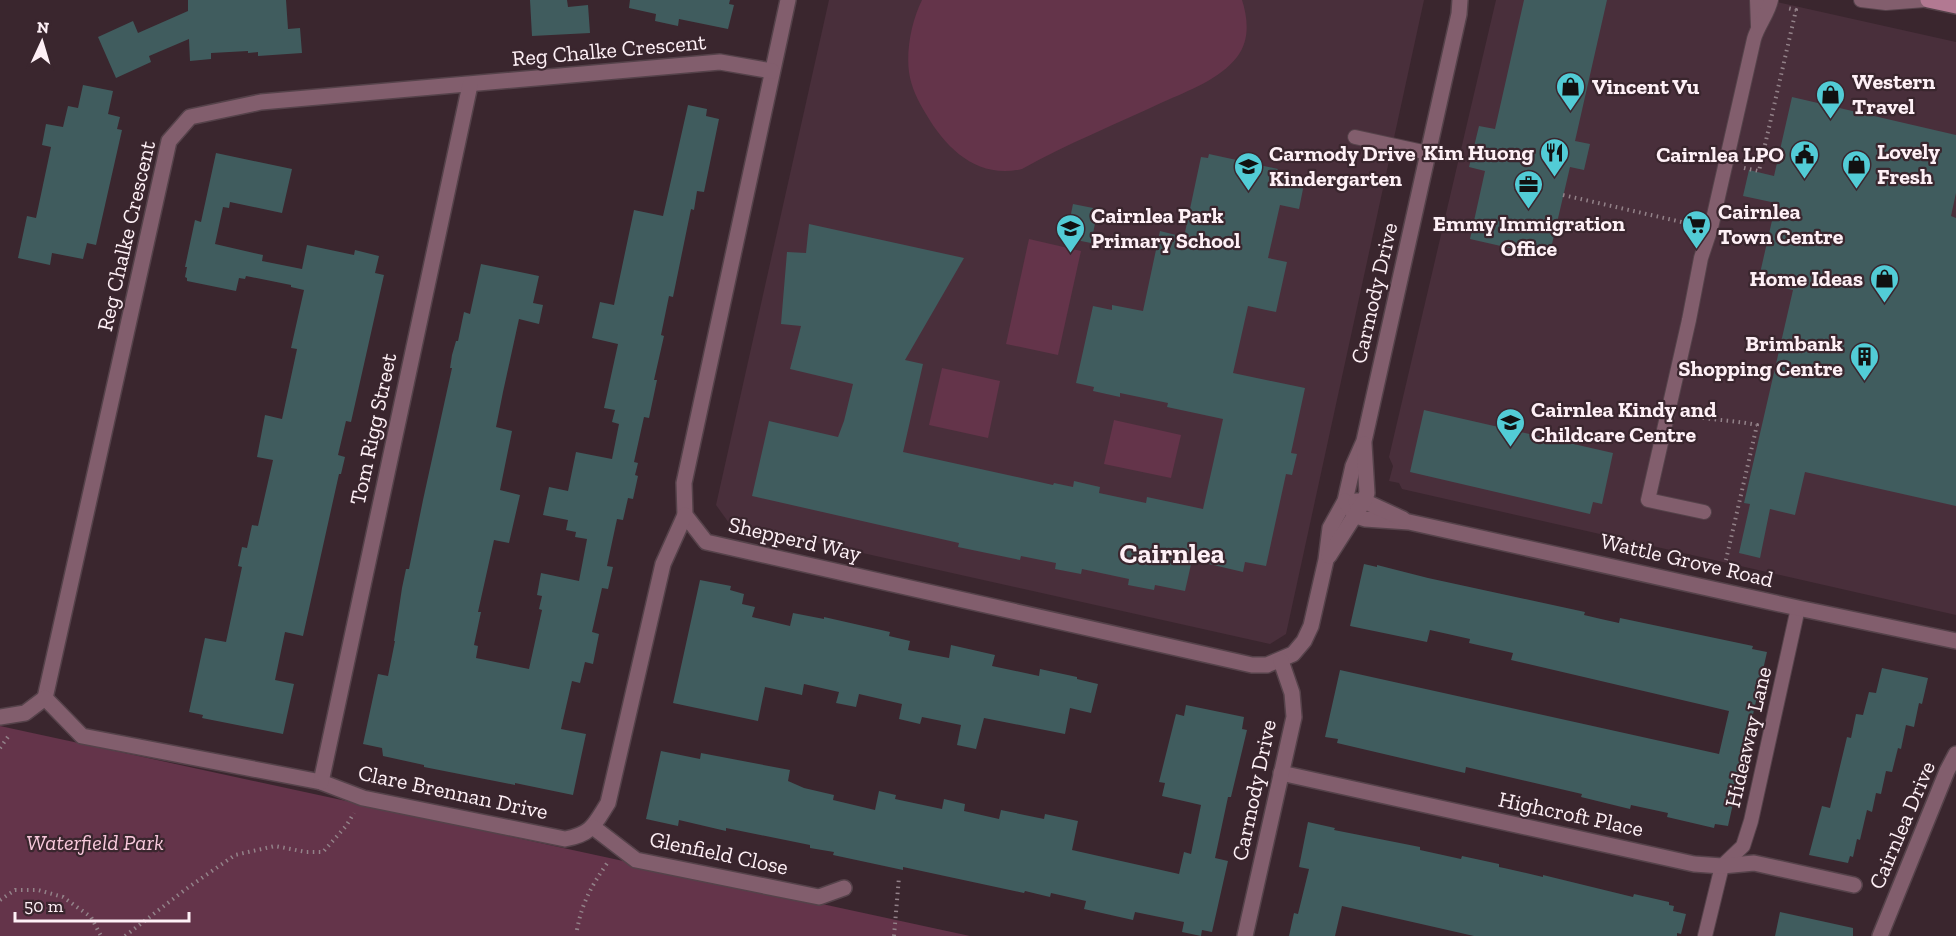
<svg xmlns="http://www.w3.org/2000/svg" width="1956" height="936" font-family="'Zilla Slab',serif">
<style>
.built{fill:#492f3b}
.green{fill:#64344a}
.building{fill:#405c5e}
.lines{fill:none;stroke-linecap:round;stroke-linejoin:round}
.service-casing{stroke:#55424a;stroke-width:16}
.minor-casing{stroke:#55424a;stroke-width:18}
.tertiary-casing{stroke:#55424a;stroke-width:18}
.secondary-casing{stroke:#55424a;stroke-width:18}
.path{stroke:#938289;stroke-width:4;stroke-dasharray:1.5 4.5;stroke-linecap:butt}
.service{stroke:#825e6d;stroke-width:14}
.minor{stroke:#825e6d;stroke-width:15}
.tertiary{stroke:#825e6d;stroke-width:15}
.secondary{stroke:#b27992;stroke-width:15}
.labels{text-anchor:middle;dominant-baseline:central;stroke-width:4.5;stroke-linejoin:round;paint-order:stroke}
.street-label{font-size:22px;fill:#fef0f6;stroke:#3a262e}
.poi-label{font-size:22px;font-weight:bold;fill:#fef0f6;stroke:#3a262e;text-anchor:start}
.park-label{font-size:22px;font-style:italic;fill:#f8c9dc;stroke:#3a262e}
.district-label{font-size:28px;font-weight:bold;fill:#fef0f6;stroke:#3a262e}
</style>
<rect width="100%" height="100%" fill="#3a262e"/>
<g class="built">
<path d="M829 0H1424L1286 634 1270 644 729 523 716 505Z"/>
<path d="M1496 0H1768L1956 42V615L1402 489 1399 483 1389 481 1393 466 1389 457Z"/>
</g>
<g class="green">
<path d="M922 0H1242C1248 19 1250 40 1237 57 1220 79 1188 91 1163 102 1116 124 1067 144 1022 169 978 179 947 150 926 114 918 101 911 87 909 72 906 49 912 20 922 0Z"/>
<path d="M1029 239 1081 251 1058 355 1006 344Z"/>
<path d="M942 368 1000 381 988 438 929 425Z"/>
<path d="M1114 420 1181 435 1171 478 1104 464Z"/>
<path d="M0 726 970 936H0Z"/>
</g>
<g class="building">
<path d="M188 0H286L288 29 300 28 302 53 258 56V52L248 53V51L211 53V59L190 61 189 39 149 56 151 62 116 78 98 37 133 21 138 33 188 11Z"/>
<path d="M530 0H567L568 7 588 5 590 33 532 36Z"/>
<path d="M630 0H730L729 4 734 5 728 29 679 19 678 26 655 21 656 14 629 8Z"/>
<path d="M1524 0H1607L1575 141 1590 144 1584 170 1570 167 1549 257 1470 239 1485 171 1469 167 1479 126 1495 129Z"/>
<path d="M83 85 113 91 108 114 120 117 117 129 122 130 96 245 87 243 83 259 52 253 50 265 18 258 27 216 36 218 51 147 42 145 46 124 63 127 68 106 78 108Z"/>
<path d="M1792 97 1956 135V193L1951 216 1956 218V506L1805 472 1795 515 1770 509 1760 558 1739 553 1750 504 1744 503 1793 290 1758 282 1776 203 1743 196 1749 170 1774 176Z"/>
<path d="M688 105 707 109 706 116 719 119 704 192 697 191 694 210 691 209 673 297 669 296 661 335 664 336 654 380H657L649 418 644 417 634 462 638 463 635 475 638 476 633 499 628 498 623 520 617 519 607 566 613 567 608 589 602 588 592 632 599 634 593 664 585 662 580 683 572 681 561 729 586 734 573 795 515 783V785L424 767V765L383 756 382 748 363 744 378 674 388 676 395 641H394L402 588 406 569H409L423 500 452 368H450L452 355 456 341H458L464 312 470 314 481 264 539 276 533 303 543 305 539 324 519 319 503 392 496 427 512 431 500 490 520 495 509 543 494 540 478 612H481L474 645 478 646 476 658 529 669 542 610 539 609 542 596 537 595 541 573 579 581 587 539 575 537 576 532 566 530 568 520 543 515 549 487 568 491 576 452 612 459 619 424 612 422 615 410 604 408 618 344 592 338 600 302 614 305 634 210 663 216Z"/>
<path d="M216 153 292 169 282 213 230 202 229 208 223 207 215 244 263 255 262 261 302 269 307 245 354 255 355 250 379 256 375 273 384 275 351 422 346 421 338 455 345 457 341 474H339L303 636 285 632 275 680 294 684 283 734 202 718 203 715 189 712 205 638 226 642 242 567 238 566 242 547 247 548 252 525 258 526 273 460 257 457 265 415 282 419 297 349 291 348 304 290 291 287V285L246 276 245 279 239 278 236 291 187 281V278L185 277 187 267H185L195 220 201 222Z"/>
<path d="M1209 154 1278 169 1277 173 1305 179 1299 209 1280 205 1268 258 1287 262 1276 312 1248 306 1233 373 1305 388 1291 453 1297 454 1292 475 1286 474 1266 566 1245 562 1243 572 1192 560 1185 591 1155 585 1154 590 1128 585 1129 579 1082 569 1081 574 1055 569 1056 563 1021 556 1020 560 958 547 959 543 752 496 769 421 838 437 844 421 853 384 790 369 801 326 781 324 787 252 806 253 809 224 964 258 905 360 923 364 903 452 1053 485 1054 483 1073 487 1074 481 1100 487 1099 493 1146 503 1147 497 1203 509 1223 419 1167 407 1168 403 1120 393V397L1093 391 1094 387 1076 383 1093 306 1112 310V305L1143 311 1160 231 1184 237 1201 157 1208 158Z"/>
<path d="M1073 204 1098 209 1091 243 1066 238Z"/>
<path d="M1424 410 1613 453 1602 504 1593 502 1590 514 1410 472Z"/>
<path d="M1364 564 1377 567V565L1428 578 1585 612 1584 615 1601 619 1619 623 1620 618 1753 646 1752 649 1767 652 1728 826 1715 824 1714 828 1667 817 1668 813 1631 805 1630 809 1581 797 1582 794 1466 767 1465 773 1337 743 1338 739 1325 737 1340 670 1719 754 1729 711 1511 660 1513 653 1469 643 1470 639 1430 630 1427 642 1350 626Z"/>
<path d="M700 580 731 586 730 590 744 594 742 604 755 607 752 617 790 626 793 613 824 619V617L890 632 889 636 910 641 908 650 949 658 951 645 995 655 992 666 1039 676 1040 669 1077 677V679L1098 684 1091 713 1070 708 1065 734 984 718 976 749 957 745 961 725 922 717 920 724 899 719 902 704 859 694 856 707 836 703 839 692 804 684 802 695 765 687 758 721 673 703Z"/>
<path d="M1882 668 1928 678 1922 704 1919 703 1914 727 1906 725 1901 749 1898 748 1892 772 1886 771 1881 794 1876 793 1872 812 1867 810 1860 840 1857 839 1853 857 1850 856 1848 863 1809 855 1822 806 1830 808 1847 737 1851 738 1856 714 1863 715 1869 692 1876 693Z"/>
<path d="M1186 705 1244 717 1242 729 1247 730 1231 797H1228L1215 858 1228 861 1212 932 1202 930 1201 936 1182 932 1184 922 1135 912 1133 920 1084 909 1086 901 1051 893 1050 897 1025 891 1024 893 903 867V870L833 855 834 852 810 848V845L726 828V831L679 820 678 826 646 819 661 751 700 759 701 753 790 770 788 781 804 788 834 795 833 800 875 810 879 791 896 795 895 799 942 809 944 799 965 804 964 811 999 819 1001 810 1044 819 1045 814 1078 821 1072 850 1179 874 1184 852 1191 854 1201 805 1162 796 1165 783 1159 782 1176 714 1184 716Z"/>
<path d="M1308 822 1335 828 1334 830 1420 847V850L1461 859 1462 856 1499 864V867L1504 868 1543 877V875L1633 897 1634 894 1669 902V905L1674 906 1673 911 1686 914 1681 934 1677 933V936H1474L1342 906 1335 936H1289L1294 913 1298 914 1309 869 1299 867Z"/>
<path d="M1780 912 1853 928V936H1775Z"/>
</g>
<g class="lines">
<defs>
<g id="service">
<path d="M1757 0 1758 27"/>
<path d="M1861 0 1886 3 1925 0"/>
<path d="M1355 137 1428 153"/>
<path d="M1704 512 1648 500 1689 320 1701 258 1711 228 1754 39C1758 25 1768 14 1771 0"/>
<path d="M1705 936 1722 866 1743 846 1751 821 1798 608"/>
</g>
<g id="minor">
<path d="M788 0 684 483 685 515 706 542 1252 665H1267L1293 654 1304 641 1311 626 1326 560 1330 528 1345 501 1353 466 1364 441 1459 14 1460 0"/>
<path d="M1345 501 1356 516 1365 519 1409 522 1798 608 1956 641"/>
<path d="M1356 501H1364L1403 519"/>
<path d="M1329 556 1364 501 1367 493 1364 444"/>
<path d="M45 698 169 141 190 117 261 102 720 62 772 71"/>
<path d="M0 717 25 713 45 698 82 736 321 782 363 798 565 839C592 834 594 825 608 803L663 564 685 515"/>
<path d="M1281 773 1694 864 1722 866 1754 863 1854 885"/>
<path d="M321 782 470 85"/>
<path d="M593 827 636 860 819 897 844 888"/>
<path d="M1245 936 1294 717 1292 693 1281 661"/>
</g>
<path id="tertiary" d="M1880 936 1947 771 1956 754"/>
<path id="secondary" d="M1928 0 1956 6"/>
</defs>
<use href="#service" class="service-casing"/>
<use href="#minor" class="minor-casing"/>
<use href="#tertiary" class="tertiary-casing"/>
<use href="#secondary" class="secondary-casing"/>
<g class="path">
<path d="M1744 168 1759 171 1796 10 1787 8"/>
<path d="M1563 195 1695 225"/>
<path d="M1685 415C1709 420 1733 420 1757 425L1726 560"/>
<path d="M0 748 10 734"/>
<path d="M0 900 15 890H38L63 897 91 917 101 936"/>
<path d="M577 930C582 902 592 885 608 862"/>
<path d="M125 936 186 889 235 855 275 846 306 852H323L346 826 354 813"/>
<path d="M894 936 899 877"/>
</g>
<use href="#service" class="service"/>
<use href="#minor" class="minor"/>
<use href="#tertiary" class="tertiary"/>
<use href="#secondary" class="secondary"/>
</g>
<defs>
<symbol id="shop-pin" viewBox="-11 -11 22 30"><path d="M0 17L-7.5 6A9.5 9.5 0 1 1 7.5 6Z" fill="#52ccd6" stroke="#3a262e"/><path d="M-5-2.5h2.3a2.7 3.5 0 0 1 5.4 0H5L5.5 6h-11ZM-1.5-2.5h3a1.5 2.3 0 0 0-3 0Z" fill="#111"/></symbol>
<symbol id="restaurant-pin" viewBox="-11 -11 22 30"><path d="M0 17L-7.5 6A9.5 9.5 0 1 1 7.5 6Z" fill="#52ccd6" stroke="#3a262e"/><path d="M-5-6h1v4h1v-4h1v4h1v-4h1v5L-1.5 .5V6h-2V.5L-5-1ZM5-6V6H3V1.5H1.5Q1.5-4 5-6Z" fill="#111"/></symbol>
<symbol id="civic-pin" viewBox="-11 -11 22 30"><path d="M0 17L-7.5 6A9.5 9.5 0 1 1 7.5 6Z" fill="#52ccd6" stroke="#3a262e"/><path d="M-.6-6.5H3V-4.5H.6V-3L4-1V1h2V6H-6V1h2V-1L-.6-3ZM-1.2 2.5V6h2.4V2.5Z" fill="#111"/></symbol>
<symbol id="school-pin" viewBox="-11 -11 22 30"><path d="M0 17L-7.5 6A9.5 9.5 0 1 1 7.5 6Z" fill="#52ccd6" stroke="#3a262e"/><path d="M0-5L7-2L0 1L-7-2ZM-4 1L0 2.5L4 1V4Q0 6-4 4Z" fill="#111"/></symbol>
<symbol id="office-pin" viewBox="-11 -11 22 30"><path d="M0 17L-7.5 6A9.5 9.5 0 1 1 7.5 6Z" fill="#52ccd6" stroke="#3a262e"/><path d="M-6-3h4V-5.5h4V-3h4V5H-6ZM-1-4.5V-3h2v-1.5ZM-6 0V1H6V0Z" fill="#111"/></symbol>
<symbol id="supermarket-pin" viewBox="-11 -11 22 30"><path d="M0 17L-7.5 6A9.5 9.5 0 1 1 7.5 6Z" fill="#52ccd6" stroke="#3a262e"/><path d="M-6-5.5h2.5l.6 2H6L4.5 2H-2.5L-4.4-4H-6ZM-1.5 3.2a1.3 1.3 0 1 0 .1 0ZM3 3.2a1.3 1.3 0 1 0 .1 0Z" fill="#111"/></symbol>
<symbol id="building-pin" viewBox="-11 -11 22 30"><path d="M0 17L-7.5 6A9.5 9.5 0 1 1 7.5 6Z" fill="#52ccd6" stroke="#3a262e"/><path d="M-4-6H4V6H1V3H-1V6H-4ZM-2.5-4.3h1.7v1.8h-1.7ZM.8-4.3h1.7v1.8H.8ZM-2.5-1h1.7V.8h-1.7ZM.8-1h1.7V.8H.8Z" fill="#111"/></symbol>
</defs>
<g fill-rule="evenodd">
<use href="#shop-pin" x="1554" y="70" width="33" height="45"/>
<use href="#shop-pin" x="1814" y="78" width="33" height="45"/>
<use href="#restaurant-pin" x="1538" y="136" width="33" height="45"/>
<use href="#civic-pin" x="1788" y="138" width="33" height="45"/>
<use href="#shop-pin" x="1840" y="148" width="33" height="45"/>
<use href="#school-pin" x="1232" y="150" width="33" height="45"/>
<use href="#office-pin" x="1512" y="168" width="33" height="45"/>
<use href="#supermarket-pin" x="1680" y="208" width="33" height="45"/>
<use href="#school-pin" x="1054" y="212" width="33" height="45"/>
<use href="#shop-pin" x="1868" y="262" width="33" height="45"/>
<use href="#building-pin" x="1848" y="340" width="33" height="45"/>
<use href="#school-pin" x="1494" y="406" width="33" height="45"/>
</g>
<g class="labels">
<g class="street-label">
<text transform="translate(609 50) rotate(-5)">Reg Chalke Crescent</text>
<text transform="translate(126 236) rotate(-77)">Reg Chalke Crescent</text>
<text transform="translate(1374 293) rotate(-77)">Carmody Drive</text>
<text transform="translate(373 429) rotate(-78)">Tom Rigg Street</text>
<text transform="translate(795 539) rotate(13)">Shepperd Way</text>
<text transform="translate(1687 560) rotate(13)">Wattle Grove Road</text>
<text transform="translate(1748 737) rotate(-77)">Hideaway Lane</text>
<text transform="translate(1254 790) rotate(-78)">Carmody Drive</text>
<text transform="translate(453 792) rotate(12)">Clare Brennan Drive</text>
<text transform="translate(1571 814) rotate(12)">Highcroft Place</text>
<text transform="translate(1902 825) rotate(-67)">Cairnlea Drive</text>
<text transform="translate(719 853) rotate(12)">Glenfield Close</text>
</g>
<g class="poi-label">
<text x="1852" y="81">Western<tspan x="1852" dy="25">Travel</tspan></text>
<text x="1592" y="86">Vincent Vu</text>
<text x="1877" y="151">Lovely<tspan x="1877" dy="25">Fresh</tspan></text>
<text x="1534" y="152" text-anchor="end">Kim Huong</text>
<text x="1269" y="153">Carmody Drive<tspan x="1269" dy="25">Kindergarten</tspan></text>
<text x="1784" y="154" text-anchor="end">Cairnlea LPO</text>
<text x="1718" y="211">Cairnlea<tspan x="1718" dy="25">Town Centre</tspan></text>
<text x="1091" y="215">Cairnlea Park<tspan x="1091" dy="25">Primary School</tspan></text>
<text x="1529" y="223" text-anchor="middle">Emmy Immigration<tspan x="1529" dy="25">Office</tspan></text>
<text x="1863" y="278" text-anchor="end">Home Ideas</text>
<text x="1843" y="343" text-anchor="end">Brimbank<tspan x="1843" dy="25">Shopping Centre</tspan></text>
<text x="1531" y="409">Cairnlea Kindy and<tspan x="1531" dy="25">Childcare Centre</tspan></text>
</g>
<g class="park-label">
<text x="95" y="842">Waterfield Park</text>
</g>
<g class="district-label">
<text x="1172" y="553">Cairnlea</text>
</g>
</g>
<g transform="translate(42 42) rotate(4)" stroke="#3a262e" stroke-width="4.5" paint-order="stroke">
<path d="M0-4.5L10 22L0 15L-10 22Z" fill="#fef0f6"/>
<text y="-9" font-size="16" font-weight="bold" text-anchor="middle" fill="#fef0f6">N</text>
</g>
<path d="M15 912v9h174v-9" fill="none" stroke="#fef0f6" stroke-width="3"/>
<text x="24" y="912" font-size="18" fill="#fef0f6" stroke="#3a262e" stroke-width="4.5" paint-order="stroke">50 m</text>
</svg>
